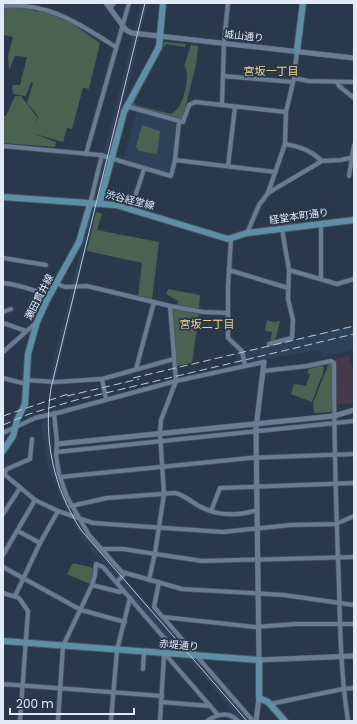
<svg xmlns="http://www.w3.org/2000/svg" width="357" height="724" font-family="Poppins,'Noto Sans JP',sans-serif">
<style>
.industrial{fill:#473947}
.built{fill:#2d4158}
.green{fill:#4b6253}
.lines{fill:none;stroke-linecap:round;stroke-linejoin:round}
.stream{stroke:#47596d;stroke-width:1}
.minor-casing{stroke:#475464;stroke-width:5.5}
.tertiary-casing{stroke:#475464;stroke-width:6}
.secondary-casing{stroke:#475464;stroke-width:8}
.minor{stroke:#6a7c91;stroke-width:4}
.tertiary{stroke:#6a7c91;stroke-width:5}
.secondary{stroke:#5d90a5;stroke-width:6}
.tram{stroke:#bfcad7;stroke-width:1}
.rail{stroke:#bfcad7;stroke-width:1;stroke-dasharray:8 4;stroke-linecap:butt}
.labels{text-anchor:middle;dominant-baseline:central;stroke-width:3.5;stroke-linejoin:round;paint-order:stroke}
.street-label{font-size:10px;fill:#e1ebf7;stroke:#29384a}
.neighbourhood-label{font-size:11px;fill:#f2d489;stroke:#29384a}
</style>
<rect width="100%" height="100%" fill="#29384a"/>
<path class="industrial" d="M349 356 354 372V403L336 404 335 359Z"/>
<g class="built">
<path d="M141 3H148L141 31 134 30Z"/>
<path d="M133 36 140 37 123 109 111 155 108 156 103 154Z"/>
<path d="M137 111 175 123 177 126 171 173 168 174 123 160Z"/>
<path d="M103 157 110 160 98 200 92 201Z"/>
<path d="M98 205 78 284 72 285 90 210 92 206Z"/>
<path d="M78 286 55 382 48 381 72 287Z"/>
<path d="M354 325V350L322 357 320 350 238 363 235 353Z"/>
<path d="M48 418 52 421V428L51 429 53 460H55L61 486 74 514 67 513 52 476 50 477 42 429V420Z"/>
<path d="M68 516 77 519 122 574 118 580 86 544Z"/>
<path d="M124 577 151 608 192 653 177 651 119 583Z"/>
<path d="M186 659 196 660 250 721H240L202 674Z"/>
</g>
<g class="green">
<path d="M6 3H30L29 9 38 12 39 9 67 20 100 43 89 89 78 87 83 88 72 129 67 128 63 142 32 133 56 142 55 147 3 143V115L6 116 15 96H21L37 117 34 128 38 116 27 103 33 83 31 82 26 96 14 94 12 89 13 85H20L27 57 15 56 9 70 8 56 13 37 4 35C5 25 1 14 6 3Z"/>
<path d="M164 42 186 44 185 47 166 44 164 46 134 102 135 105 171 114C174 112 178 109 180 105 184 98 191 72 184 66L191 45 198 46 196 65 182 120 129 106Z"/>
<path d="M142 125 160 131 157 154 139 151 136 147Z"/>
<path d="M96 212 102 214 97 230 159 242 152 300 138 296 142 263 87 251Z"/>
<path d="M168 289 200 295 199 309 178 305V301L166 294Z"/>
<path d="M173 308 199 313 192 363 176 366 171 310Z"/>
<path d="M267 320 273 322 280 321 275 341 270 342 272 332 265 331Z"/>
<path d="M329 363 332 364V410L330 412 314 413 313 403Z"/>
<path d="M321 366 324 367 322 378 318 377 321 378 312 402 291 394 294 384 306 386 310 374 307 373 309 369Z"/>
<path d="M73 563 94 568 90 584 67 574Z"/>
</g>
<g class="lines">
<path class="stream" d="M172 642 179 640"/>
<defs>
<g id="minor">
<path d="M3 6C49 2 79 24 116 47"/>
<path d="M110 8 114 3"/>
<path d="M223 76 293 82"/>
<path d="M294 78 308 81 354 82"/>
<path d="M337 82 339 86 354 98"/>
<path d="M222 105 224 43 228 3"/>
<path d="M126 106 183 122 189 105 195 102 286 112"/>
<path d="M285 144C299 146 312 151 322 161"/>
<path d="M3 146 100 155 171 176 175 160 179 122"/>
<path d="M86 154 129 3"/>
<path d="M175 160 275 172"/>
<path d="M228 166 235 107"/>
<path d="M349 176 354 145"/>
<path d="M268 193 285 144 286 112 294 78 297 51"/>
<path d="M90 204 102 155"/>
<path d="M131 209 144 169"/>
<path d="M321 223V278"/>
<path d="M247 233 259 205 268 193 322 161 341 160 354 157"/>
<path d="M231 239 228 287V338L242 351 245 365"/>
<path d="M3 258 46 265"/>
<path d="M229 270 288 288"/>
<path d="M289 270 337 284 354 279"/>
<path d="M3 283C19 284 34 291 49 295"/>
<path d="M57 284 65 287 87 286 170 306 203 312 228 313"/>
<path d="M3 312 11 309"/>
<path d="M3 323 26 331"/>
<path d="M269 344 292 338 293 320 288 299 289 270 282 229"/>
<path d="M3 352 37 322"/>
<path d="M136 369 154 302"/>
<path d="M263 371 307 366 331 361 334 363C334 437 336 511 339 585 340 630 341 676 348 721"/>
<path d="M3 378 26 384"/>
<path d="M102 379 106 399"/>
<path d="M26 380 55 382 102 379 174 359"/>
<path d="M54 413 57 443 56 455 59 474 67 497 89 535 122 572 182 589 284 595 354 605"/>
<path d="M3 433 35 418 61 412 176 381 264 362"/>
<path d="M57 452 354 421"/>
<path d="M3 473 35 500 58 511 93 523 223 532 291 525 336 524 354 516"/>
<path d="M4 473 7 469 30 459 32 439"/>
<path d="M60 477 250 458 354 454"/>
<path d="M71 506 107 498 175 493C185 495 191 502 199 506 217 516 238 516 257 510"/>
<path d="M211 511 220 488 354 483"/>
<path d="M3 514 20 488"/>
<path d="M18 531 40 543"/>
<path d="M101 549H123L202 561 354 557"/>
<path d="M3 555 35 500"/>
<path d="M3 567 81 610 125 622"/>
<path d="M149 580 155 553 164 494 160 433 161 420 176 381 170 306"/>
<path d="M117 582 125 573"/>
<path d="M159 582 154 607 253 721"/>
<path d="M92 585 120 592 123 590"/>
<path d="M3 593 19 598 28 611 20 721"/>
<path d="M15 596 40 543 58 511"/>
<path d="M163 617 255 627 295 624H354"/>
<path d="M165 654 218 715"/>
<path d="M143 669 144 652"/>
<path d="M3 684 162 696"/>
<path d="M161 702 210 706"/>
<path d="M270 704 343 689 354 688"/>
<path d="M58 721 63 646 92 585 95 575 96 564 103 567 165 639 160 721"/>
<path d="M111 721 117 650 130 598"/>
<path d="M207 721C217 714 229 711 238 721"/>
</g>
<g id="tertiary">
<path d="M106 3 126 30 132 33 354 58"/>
<path d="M264 362 256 428 259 660 354 656"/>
<path d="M57 444 334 416 354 410"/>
<path d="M256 721 259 698"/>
</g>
<g id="secondary">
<path d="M297 51 303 3"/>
<path d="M3 197 116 205 228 239 247 233 354 220"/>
<path d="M100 202 124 112 159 47 163 3"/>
<path d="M3 451 13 436 17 420 25 404 28 354 37 322 47 300 79 242 90 204"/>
<path d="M3 641 259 660V698L268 702 285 721"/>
</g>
</defs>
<use href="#minor" class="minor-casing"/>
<use href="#tertiary" class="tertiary-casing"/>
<use href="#secondary" class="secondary-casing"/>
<use href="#minor" class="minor"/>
<use href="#tertiary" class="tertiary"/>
<use href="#secondary" class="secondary"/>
<path class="tram" d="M145 3 51 388C43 439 53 487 81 530L247 721"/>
<g class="rail">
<path d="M133 378 354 326"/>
<path d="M67 396 139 379"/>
<path d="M3 416 71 393"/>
<path d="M3 425 29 414 76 400 354 334"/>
</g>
</g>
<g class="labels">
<g class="street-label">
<text transform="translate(244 36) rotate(6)">城山通り</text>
<text transform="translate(130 200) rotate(14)">渋谷経堂線</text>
<text transform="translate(299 216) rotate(-8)">経堂本町通り</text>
<text transform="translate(39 297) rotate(-63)">瀬田貫井線</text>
<text transform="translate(179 645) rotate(4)">赤堤通り</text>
</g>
<g class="neighbourhood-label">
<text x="271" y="71">宮坂一丁目</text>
<text x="207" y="324">宮坂二丁目</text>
</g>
</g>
<rect width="357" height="724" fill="none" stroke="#e1ebf7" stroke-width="8"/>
<path d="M10 708v6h124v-6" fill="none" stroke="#e1ebf7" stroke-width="2"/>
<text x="16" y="708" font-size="12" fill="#e1ebf7" stroke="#29384a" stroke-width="3" paint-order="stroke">200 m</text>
</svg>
